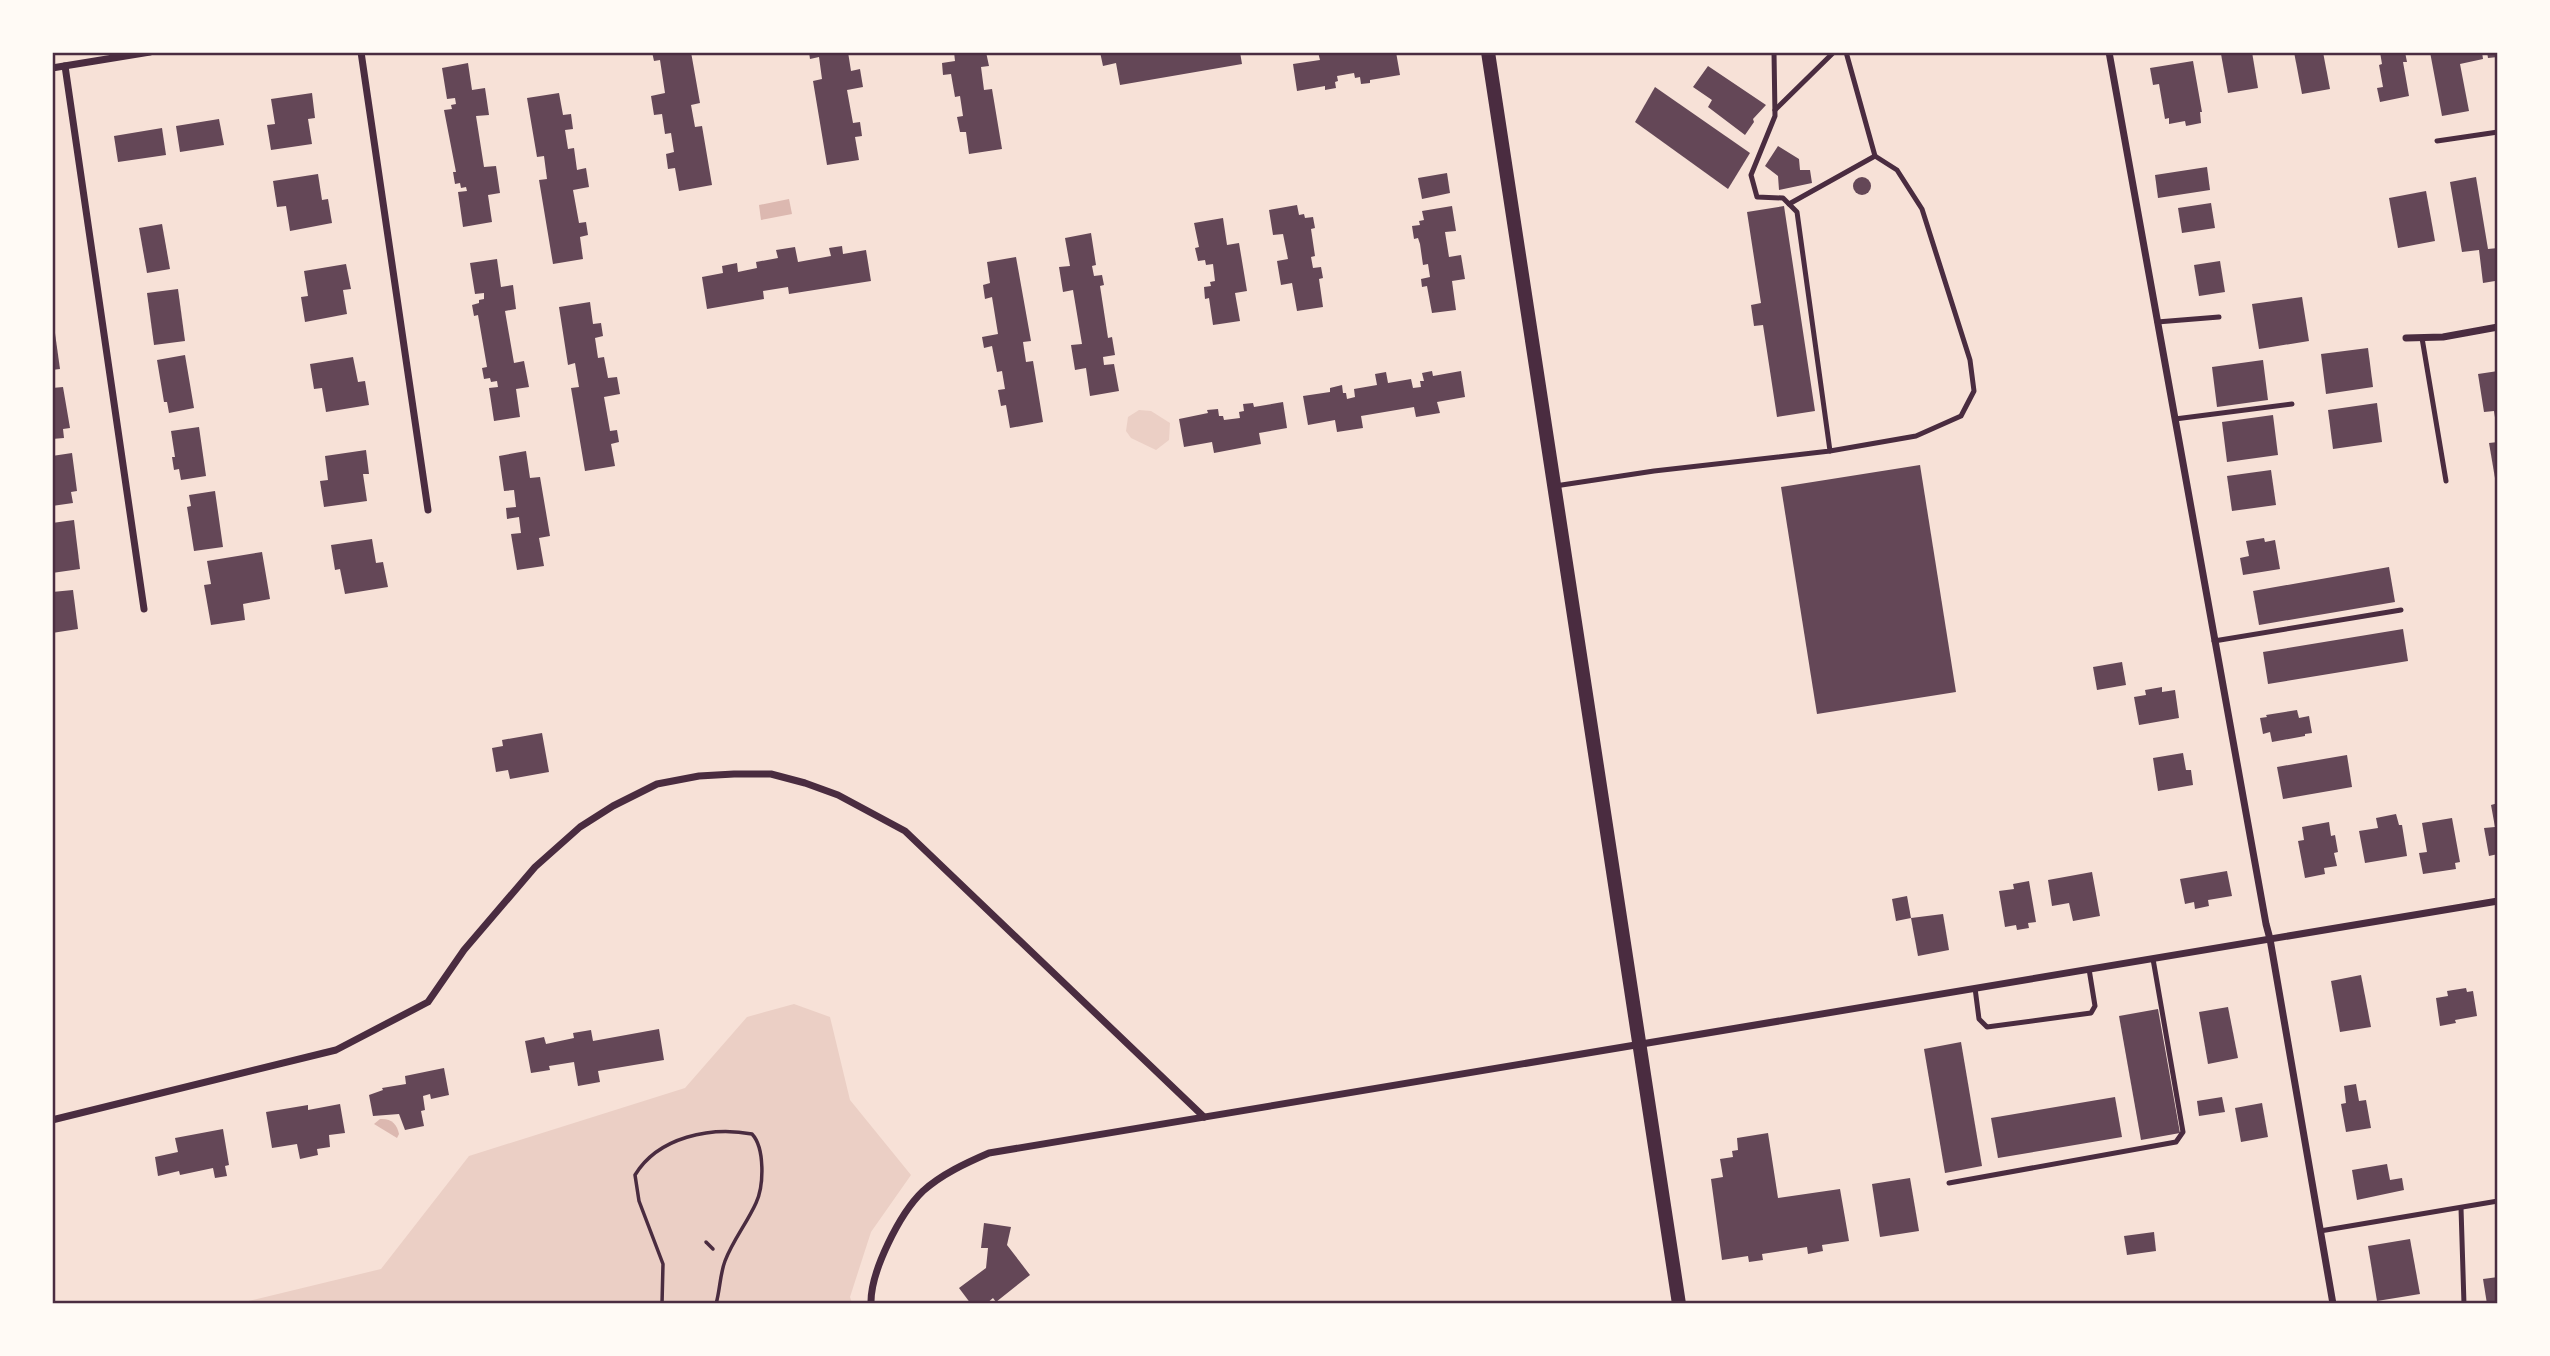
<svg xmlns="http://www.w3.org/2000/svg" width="2550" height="1356" font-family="'Fira Sans',sans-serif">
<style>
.green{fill:#ebcfc5}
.water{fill:#dcb8b0}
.building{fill:#644757}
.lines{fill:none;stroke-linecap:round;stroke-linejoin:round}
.path{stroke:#4a2c40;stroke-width:3.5}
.service{stroke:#4a2c40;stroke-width:5}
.minor{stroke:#4a2c40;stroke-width:7}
.secondary{stroke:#4a2c40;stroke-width:14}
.neatline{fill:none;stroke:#4a2c40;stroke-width:2.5}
</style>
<rect width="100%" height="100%" fill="#f7e1d7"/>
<g class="green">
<path d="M1139 410 1151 411 1170 423 1169 440 1156 450 1131 438 1126 431 1128 417Z"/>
<path d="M794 1004 830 1017 850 1100 911 1175 871 1232 850 1297 852 1303 236 1304 381 1269 469 1156 685 1088 747 1017Z"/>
</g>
<g class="water">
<path d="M789 199 792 214 761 220 759 205Z"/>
<path d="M380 1119C391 1118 397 1124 399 1134L397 1138 374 1124Z"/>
</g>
<g class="building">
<path d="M652 52H691L700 103 691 105 695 127 702 126 712 185 679 191 675 168 668 169 666 154 674 152 671 133 665 134 662 114 654 115 651 96 665 93 660 60 654 61Z"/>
<path d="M809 52H848L851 71 860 69 863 87 847 90 853 123 860 122 862 136 855 137 859 160 827 165 813 81 822 79 819 57 810 59Z"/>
<path d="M954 52H986L989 66 981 67 984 90 992 89 1002 149 969 154 966 132H960L957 117 963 116 960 96 955 97 951 74 943 75 942 63 955 61Z"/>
<path d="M1100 52H1240L1242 64 1120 85 1116 63 1103 66Z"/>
<path d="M1318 52H1396L1400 75 1370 80V83L1361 84 1360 77 1355 78 1354 73 1337 76 1338 81 1335 82 1336 88 1325 90V86L1297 91 1293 64 1320 60Z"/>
<path d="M2227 52H2252L2258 88 2228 93 2221 54Z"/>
<path d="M2294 52H2323L2330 89 2302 94Z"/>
<path d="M2380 52H2405L2407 62H2403L2409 96 2380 102 2377 88 2383 87 2379 65 2382 64Z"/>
<path d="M2430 52H2482L2483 59 2460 64 2469 111 2442 116Z"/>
<path d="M2487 52H2498V57L2488 58Z"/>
<path d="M2193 61 2202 112H2200L2201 123 2186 126 2185 121 2169 124V118L2165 119 2159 84 2153 85 2150 68Z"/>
<path d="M468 63 472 90 485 88 489 115 476 116 484 167 496 166 500 193 488 195 492 222 463 227 458 192 467 191 466 187 461 188 460 183 455 184 453 172H456L444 110 452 109 451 105 456 104 455 98 447 99 442 68Z"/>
<path d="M1708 66 1766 105 1753 119 1754 122 1745 135 1708 107 1712 100 1693 87Z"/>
<path d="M1655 87 1750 153 1728 189 1635 122Z"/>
<path d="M312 93 315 118 308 119 312 144 271 150 267 125 275 124 271 99Z"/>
<path d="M559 93 563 115 571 114 573 129 565 130 568 149 574 148 577 170 586 168 589 187 573 190 579 223 586 222 588 235 580 237 583 259 553 264 539 180 547 179 544 156 537 157 527 98Z"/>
<path d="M219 119 224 145 180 152 176 126Z"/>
<path d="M162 128 166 155 118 162 114 136Z"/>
<path d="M1778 146 1799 159 1800 170H1810L1812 183 1779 190 1778 176 1765 166Z"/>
<path d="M2207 167 2210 190 2158 198 2155 175Z"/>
<path d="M1447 173 1450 193 1422 199 1418 178Z"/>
<path d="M318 174 322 200 328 199 332 223 290 231 286 206 277 207 273 181Z"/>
<path d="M2476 177 2488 249 2498 248V288L2495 281 2483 283 2479 250 2462 252 2450 182Z"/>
<circle cx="1862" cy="186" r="9"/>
<path d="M2426 191 2435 241 2398 248 2389 198Z"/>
<path d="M2211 203 2215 228 2182 233 2178 208Z"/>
<path d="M1297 205 1299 215 1304 214 1305 218 1313 217 1315 228 1311 229 1315 256 1311 257 1313 268 1321 267 1323 278 1319 279 1323 307 1297 311 1292 283 1281 285 1277 261 1288 259 1283 234 1273 235 1269 210Z"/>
<path d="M1452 206 1456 231 1445 232 1449 257 1461 255 1465 279 1452 281 1456 310 1432 313 1427 286 1422 287 1421 279 1430 277 1428 264 1423 265 1420 244 1418 238 1414 239 1412 226 1420 225 1419 221 1424 220 1422 211Z"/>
<path d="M1784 206 1815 411 1777 417 1763 325 1754 326 1751 305 1761 303 1747 212Z"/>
<path d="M1223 218 1227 245 1239 243 1247 291 1235 293 1240 321 1213 325 1209 298 1205 299 1204 287 1211 286 1210 282 1215 281 1213 264 1206 265 1205 260 1198 261 1195 248 1199 247 1194 223Z"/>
<path d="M162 224 170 269 147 273 139 228Z"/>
<path d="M1091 233 1096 265 1092 266 1094 276 1102 275 1104 285 1100 286 1108 338 1112 337 1115 355 1103 357 1104 365 1114 364 1119 391 1090 396 1086 368 1075 370 1071 345 1082 344 1073 290 1063 292 1059 267 1070 266 1065 238Z"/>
<path d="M842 246 843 254 866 250 871 281 789 294 788 287 763 291 764 299 707 309 702 277 723 273 722 266 737 263 738 272 757 268 756 262 778 258 776 250 795 247 798 262 831 256 829 248Z"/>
<path d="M1016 257 1031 341 1023 342 1026 362 1033 361 1043 422 1010 428 1006 405 1001 406 998 390 1005 389 1002 371 997 372 992 346 984 348 982 337 998 334 992 297 985 299 983 285 990 283 987 262Z"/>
<path d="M497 259 501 287 513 285 516 309 505 311 514 363 524 361 529 387 516 389 520 417 494 421 489 388 498 387 497 381 491 382 490 378 484 379 482 368 487 367 478 315 474 316 472 305 479 303V300L484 299V293L475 294 470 263Z"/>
<path d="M2220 261 2225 292 2199 296 2194 265Z"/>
<path d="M346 264 351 289 343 290 347 314 305 322 301 297 308 296 304 271Z"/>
<path d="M178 289 185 341 154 345 147 293Z"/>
<path d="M2302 297 2309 341 2259 349 2252 304Z"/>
<path d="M590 302 593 324 601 323 603 336 595 338 598 358 604 357 608 378 617 377 620 394 604 397 610 431 617 430 619 442 611 444 615 466 585 471 571 388 579 387 575 363 568 365 559 307Z"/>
<path d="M54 326 60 369 52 370V327Z"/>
<path d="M2368 348 2373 387 2326 394 2321 354Z"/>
<path d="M185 355 194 408 169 413 167 402H164L157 360Z"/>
<path d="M353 357 358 382 365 381 369 405 326 412 322 388 314 389 310 364Z"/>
<path d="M2263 360 2268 400 2217 407 2212 367Z"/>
<path d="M1432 371 1433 376 1461 371 1465 397 1437 402 1440 413 1416 417 1414 407 1361 416 1363 428 1337 432 1335 420 1308 425 1303 396 1330 392V388L1342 385 1343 393H1346L1347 399 1355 397 1354 389 1377 385 1375 374 1386 372 1388 383 1411 379 1413 388 1421 387 1420 381H1424L1422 373Z"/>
<path d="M2498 371V424H2496L2494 411 2484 412 2478 374Z"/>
<path d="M63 387 70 428 63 429 64 438 52 439V388Z"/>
<path d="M1283 402 1287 428 1259 433 1261 444 1214 453 1212 442 1184 447 1179 419 1208 413 1207 410 1218 409 1219 416H1223L1224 420 1240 418 1239 412 1244 411 1243 404 1253 403 1254 407Z"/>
<path d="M2377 403 2382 442 2333 449 2328 410Z"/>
<path d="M2273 415 2278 455 2227 462 2222 422Z"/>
<path d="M199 427 206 476 181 480 179 469 174 470 172 457H175L171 431Z"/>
<path d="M2498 442V483L2496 484 2489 443Z"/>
<path d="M366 450 369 474H363L367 501 324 507 320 481 328 480 325 456Z"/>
<path d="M526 451 530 478 540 477 550 536 539 538 544 566 517 570 511 534 521 533 519 517 507 519 506 508 516 507 514 490 504 491 499 456Z"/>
<path d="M72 453 77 491 71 492 73 503 52 506V456Z"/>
<path d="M1920 465 1956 692 1817 714 1781 487Z"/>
<path d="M2271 470 2276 505 2232 511 2227 476Z"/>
<path d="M215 491 223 547 194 551 187 507 191 506 189 495Z"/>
<path d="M74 520 80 569 52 573V523Z"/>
<path d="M2264 538 2265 542 2275 540 2280 569 2243 575 2240 558 2249 556 2246 541Z"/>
<path d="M372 539 376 563 383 562 388 587 345 594 340 569 335 570 331 545Z"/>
<path d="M262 552 270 599 243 604 245 620 211 625 204 585 211 584 207 561Z"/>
<path d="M2389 567 2395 602 2259 625 2253 591Z"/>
<path d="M73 590 78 629 52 633V592Z"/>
<path d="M2403 629 2408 661 2268 684 2263 652Z"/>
<path d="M2122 662 2126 685 2097 690 2093 667Z"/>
<path d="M2162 687V692L2175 690 2179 718 2139 725 2134 697 2146 695 2145 690Z"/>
<path d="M2297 710 2299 718 2309 716 2312 733 2305 734V736L2272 742 2270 732 2263 734 2260 718 2267 717 2266 715Z"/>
<path d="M542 733 549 772 510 779 508 770 496 772 492 748 503 746 502 740Z"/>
<path d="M2183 753 2186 770H2191L2193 785 2158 791 2153 758Z"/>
<path d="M2347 755 2352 787 2283 799 2277 767Z"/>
<path d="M2498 803V854L2489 856 2484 828 2495 827 2491 805Z"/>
<path d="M2396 814 2399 825H2402L2407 856 2365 863 2359 831 2378 828 2376 818Z"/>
<path d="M2452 818 2460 862 2455 863 2456 869 2423 874 2419 853 2427 852 2422 823Z"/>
<path d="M2329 822 2331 836 2335 835 2338 852 2334 853 2337 866 2324 868 2325 874 2305 878 2298 841 2304 840 2302 827Z"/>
<path d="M2227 871 2232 896 2208 900 2209 906 2195 909 2194 902 2185 904 2180 879Z"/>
<path d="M2092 872 2100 916 2073 921 2069 903 2052 906 2048 880Z"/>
<path d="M2029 881 2036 922 2028 923 2029 928 2017 930 2016 925 2005 927 1999 891 2014 889 2013 884Z"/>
<path d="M1907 896 1911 918 1896 921 1892 899Z"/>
<path d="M1943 914 1949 950 1918 956 1911 918Z"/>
<path d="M2361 975 2371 1027 2340 1032 2331 981Z"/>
<path d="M2466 988 2467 992 2473 991 2477 1016 2455 1020 2456 1023 2440 1026 2436 998 2448 996 2447 991Z"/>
<path d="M2228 1007 2238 1058 2208 1064 2199 1012Z"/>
<path d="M2158 1009 2180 1133 2141 1140 2119 1016Z"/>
<path d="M659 1029 664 1060 598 1071 600 1082 578 1086 574 1062 549 1066 550 1070 531 1073 525 1041 544 1037 546 1044 574 1038 573 1033 591 1030 593 1041Z"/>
<path d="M1961 1042 1982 1166 1945 1173 1924 1049Z"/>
<path d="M444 1068 449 1095 431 1099 430 1094 423 1096 425 1110 421 1111 424 1126 405 1130 399 1114 373 1116 369 1095 383 1090 382 1088 406 1084 405 1076Z"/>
<path d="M2356 1084 2359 1101 2366 1100 2371 1128 2346 1132 2341 1104 2346 1103 2344 1086Z"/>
<path d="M2115 1097 2122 1137 1998 1158 1991 1118Z"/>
<path d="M2222 1097 2225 1112 2199 1116 2197 1101Z"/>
<path d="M2262 1103 2268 1137 2241 1142 2235 1108Z"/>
<path d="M340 1104 345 1133 329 1135 330 1147 317 1149 318 1155 300 1159 297 1144 272 1148 266 1112 308 1105V1110Z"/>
<path d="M223 1129 229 1165 225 1166 227 1176 215 1178 213 1168 180 1175 179 1171 158 1176 155 1157 178 1152 175 1138Z"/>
<path d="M1768 1133 1778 1198 1840 1189 1849 1241 1822 1245 1823 1251 1808 1254 1807 1247 1762 1254 1763 1260 1749 1262 1748 1256 1722 1260 1711 1179 1723 1177 1720 1159 1733 1157 1732 1151 1738 1150 1737 1138Z"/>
<path d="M2387 1164 2390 1180 2402 1178 2404 1190 2357 1200 2352 1170Z"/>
<path d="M1910 1178 1919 1231 1880 1237 1872 1184Z"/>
<path d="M984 1223 1011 1227 1007 1245 1030 1275 996 1302 993 1298 986 1304H971L959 1288 986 1268 988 1248H981Z"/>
<path d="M2154 1232 2156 1251 2127 1255 2124 1236Z"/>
<path d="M2410 1239 2420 1294 2377 1301 2368 1246Z"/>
<path d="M2498 1277V1304H2487L2483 1279Z"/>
</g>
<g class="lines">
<g class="path">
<path d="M706 1242 713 1249"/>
<path d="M662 1304 663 1264 639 1201 635 1175C658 1137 711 1126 752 1134 765 1148 764 1186 756 1203 747 1223 733 1240 725 1261 720 1274 720 1290 716 1304"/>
</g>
<g class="service">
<path d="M1775 110 1834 52"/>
<path d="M2437 141 2498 132"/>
<path d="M1789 204 1875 156 1846 52"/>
<path d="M2157 322 2219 317"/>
<path d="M2422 338 2446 481"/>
<path d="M2175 419 2292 404"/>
<path d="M1830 451 1916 436 1961 416 1974 391 1970 360 1922 209 1897 170 1875 156"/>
<path d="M1555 486 1654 471 1830 451 1797 212 1783 198 1757 197 1751 175 1775 116 1774 52"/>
<path d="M2214 641 2401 610"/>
<path d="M1975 988 1979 1019 1987 1027 2091 1013 2095 1006 2089 969"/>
<path d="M1949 1183 2176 1142 2183 1132 2153 959"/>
<path d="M2461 1208 2464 1304"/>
<path d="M2320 1231 2498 1201"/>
</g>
<g class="minor">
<path d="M361 52 428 510"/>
<path d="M2109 52 2266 924 2270 939 2333 1304"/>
<path d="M65 66 144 609"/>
<path d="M52 68 150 52"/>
<path d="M2406 338 2443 337 2498 327"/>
<path d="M52 1120 336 1050 428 1002 464 950 535 867 580 827 613 806 657 784 699 776 734 774H771L805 783 838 795 905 831 1204 1117"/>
<path d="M871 1304C870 1272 900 1213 923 1191 942 1174 966 1163 989 1153L2498 901"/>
</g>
<path class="secondary" d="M1488 52 1679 1304"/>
</g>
<rect width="2550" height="1356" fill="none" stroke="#fffaf5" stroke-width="108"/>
<rect x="54" y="54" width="2442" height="1248" class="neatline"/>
</svg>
